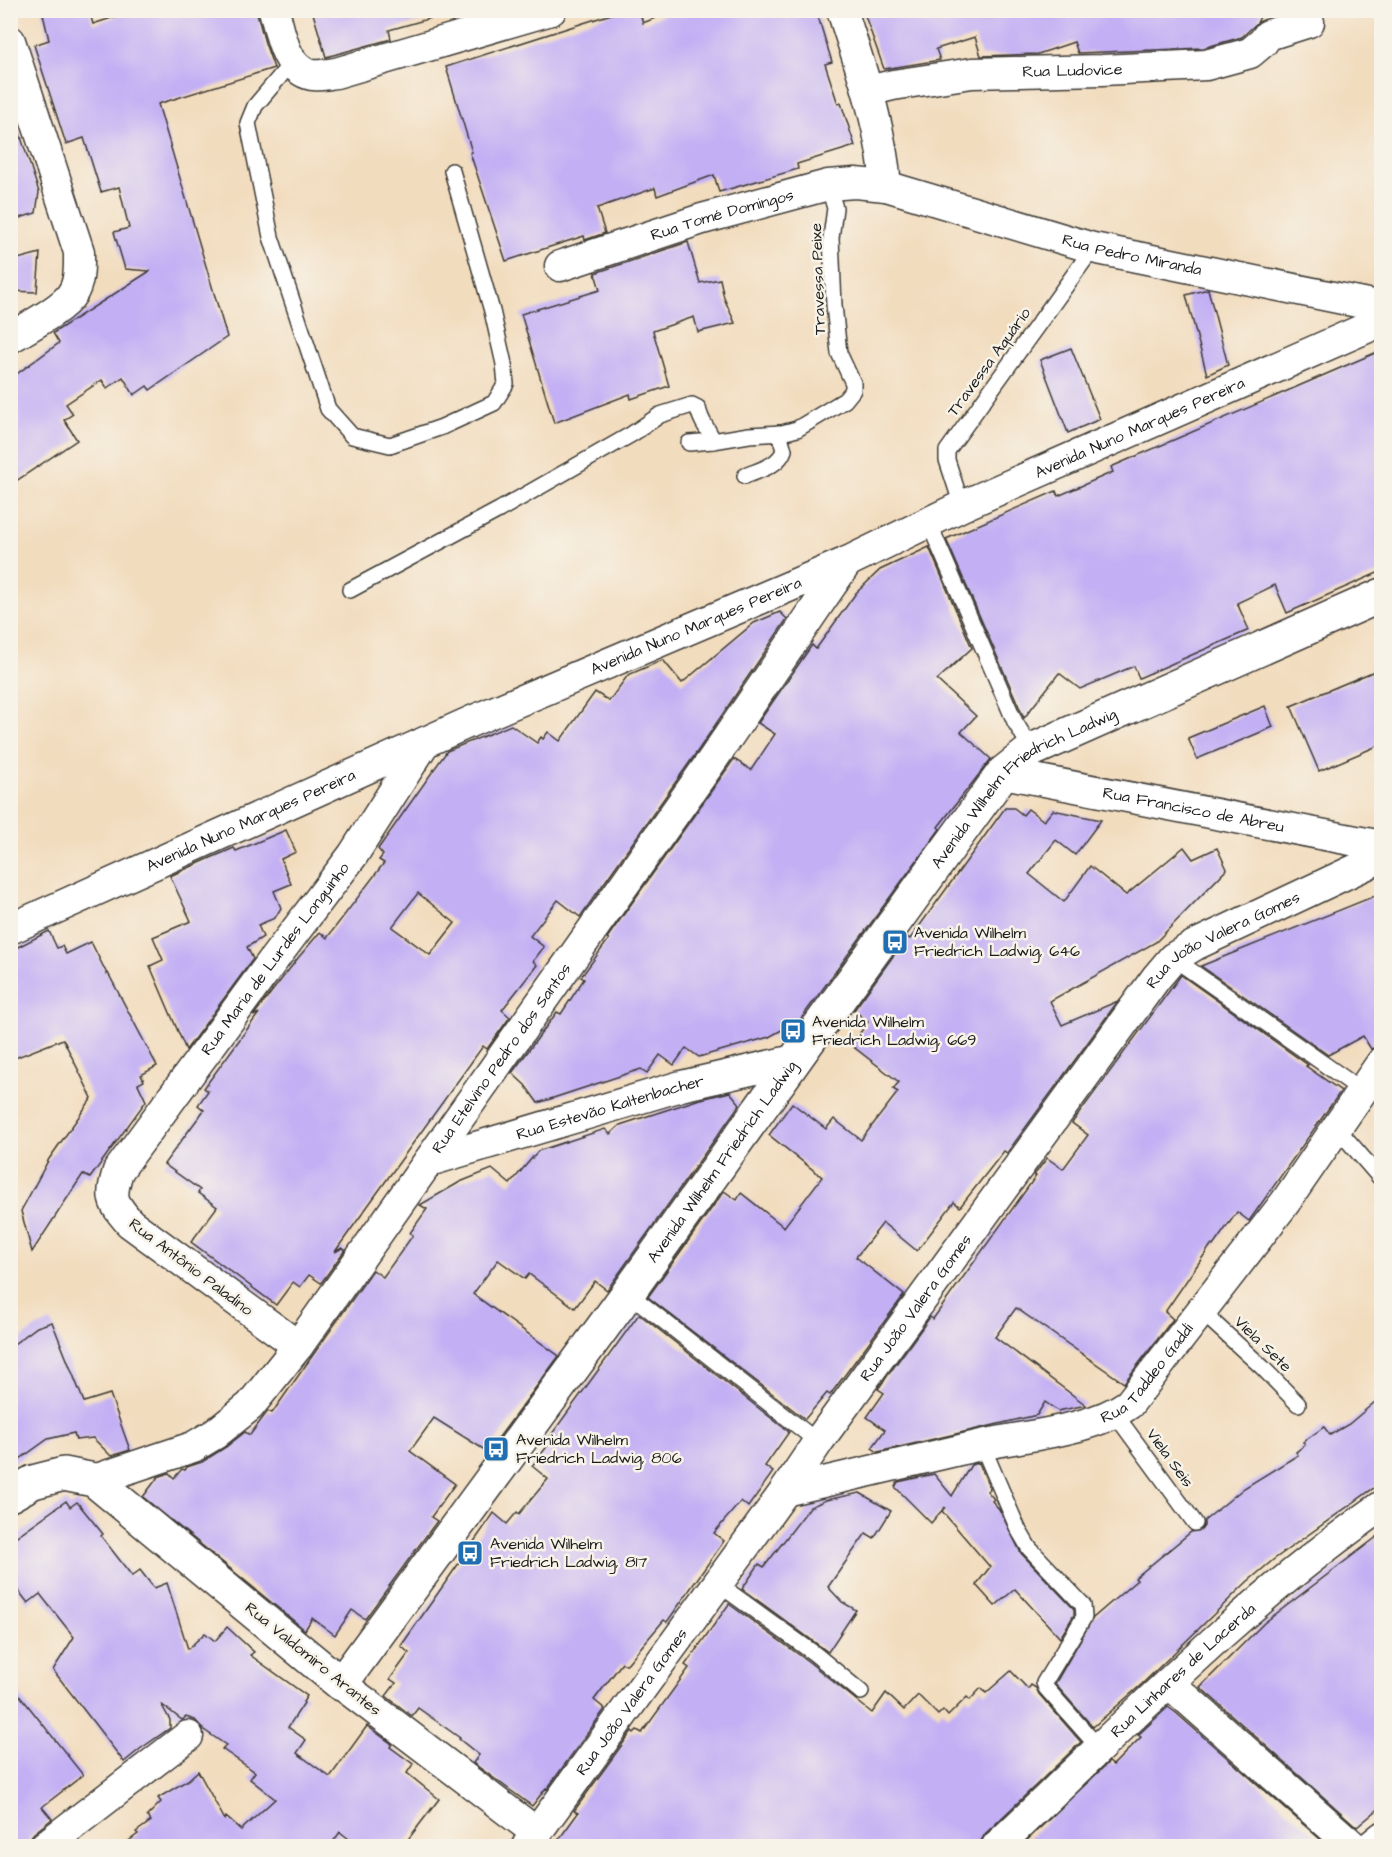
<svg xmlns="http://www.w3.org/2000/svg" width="1392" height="1857" font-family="'Architects Daughter',sans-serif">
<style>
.building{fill:#c2aff4;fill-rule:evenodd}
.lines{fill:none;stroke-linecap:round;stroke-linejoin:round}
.lane-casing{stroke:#3c3934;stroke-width:18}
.street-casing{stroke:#3c3934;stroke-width:33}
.secondary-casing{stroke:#3c3934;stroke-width:36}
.lane{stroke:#fff;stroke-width:15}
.street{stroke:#fff;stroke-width:30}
.secondary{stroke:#fff;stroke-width:33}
.labels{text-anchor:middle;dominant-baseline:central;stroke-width:5;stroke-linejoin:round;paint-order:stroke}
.street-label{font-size:16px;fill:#1c1c1c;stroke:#f7f3e8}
.poi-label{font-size:16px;fill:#1c1c1c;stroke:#f7f3e8;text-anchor:start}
</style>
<rect width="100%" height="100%" fill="#f7f3e8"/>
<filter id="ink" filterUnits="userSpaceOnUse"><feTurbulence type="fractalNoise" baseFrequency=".0167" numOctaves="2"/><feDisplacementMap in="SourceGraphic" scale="12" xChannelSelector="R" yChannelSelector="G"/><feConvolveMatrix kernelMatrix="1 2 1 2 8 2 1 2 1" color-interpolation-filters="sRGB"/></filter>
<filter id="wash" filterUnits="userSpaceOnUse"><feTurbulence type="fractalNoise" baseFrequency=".008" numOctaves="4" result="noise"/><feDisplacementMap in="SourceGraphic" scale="24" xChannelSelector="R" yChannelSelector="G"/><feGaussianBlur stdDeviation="1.35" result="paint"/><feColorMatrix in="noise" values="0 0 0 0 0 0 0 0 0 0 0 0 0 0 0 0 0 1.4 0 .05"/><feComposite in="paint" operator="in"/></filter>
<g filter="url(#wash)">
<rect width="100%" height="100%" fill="#f2dcbe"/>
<g id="blocks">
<g class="building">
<path d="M42 10H89L93 24 136 10H256L265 43 274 68 158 104 227 337 150 390 147 386 134 395 123 377 107 388 102 380 66 404 73 414 64 420 77 440 10 485V379L59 343 53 333 150 271 125 269 114 232 129 228 119 187 101 192 84 138 66 144 34 45 49 40Z"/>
<path d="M312 10H434L435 17 389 30 391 39 326 57Z"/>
<path d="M624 10H639L643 23 675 10H816L832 62 825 64 838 104 841 103 855 146 797 164 798 169 719 192 714 175 657 196 655 188 597 208 605 233 585 240 584 236 506 261 470 153 472 152 446 67Z"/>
<path d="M863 10H1263L1257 23 1242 37 1203 48 1078 53 1074 42 1038 54 981 56 975 37 936 49 940 60 884 69Z"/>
<path d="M10 119H15L39 192 36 213 10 221Z"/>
<path d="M688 242 700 283 720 279 724 298 735 323 698 332 694 317 653 331 669 386 631 399 630 394 554 423 521 314 600 290 595 273Z"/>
<path d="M40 253 37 292 10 291V261Z"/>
<path d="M1208 289 1228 365 1207 375 1186 295Z"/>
<path d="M1071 348 1100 419 1068 433 1040 360Z"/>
<path d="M1382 350V571L1287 613 1275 585 1237 603 1249 630 1139 678 1134 666 1080 689 1059 673 1024 718 946 539 1056 491 1058 496 1113 472 1111 467Z"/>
<path d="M929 547 972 648 937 680 976 716 961 732 991 759 938 827 940 829 800 1020 769 1037 699 1057 686 1048 674 1065 660 1055 647 1073 641 1069 538 1103 525 1085 512 1073 557 1012 561 1014 584 979 581 977 609 939 607 938 734 759 751 770 775 734 758 723 812 645 816 649 856 593 880 570Z"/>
<path d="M780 612 787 619 699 749 580 917 558 900 530 936 544 947 533 961 537 965 502 1010 510 1017 487 1049 483 1046 339 1246 335 1252 342 1248 345 1250 321 1283 309 1275 300 1287 293 1282 276 1305 191 1242 217 1207 198 1193 200 1190 164 1164 204 1110 198 1105 208 1091 204 1088 259 1013 253 1016 298 958 320 932 327 938 384 863 379 860 383 855 378 849 447 751 511 725 537 743 541 737 543 739 548 732 560 741 595 692 609 701 628 675 663 660 682 683 754 623ZM418 893 455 923 430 955 392 927Z"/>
<path d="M1382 668V744L1319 771 1291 706Z"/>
<path d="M1265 706 1273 727 1197 759 1188 738Z"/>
<path d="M1005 808H1014L1023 815 1028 809 1044 821 1053 810 1101 820 1075 855 1056 840 1029 874 1064 902 1090 866 1126 895 1184 847 1193 859 1217 848 1227 869 1156 942 1050 1001 1062 1025 1118 1001 1007 1153 1004 1151 960 1207 954 1202 917 1251 883 1223 856 1257 904 1295 830 1395 827 1393 805 1419 648 1297 724 1191 737 1200 741 1193 784 1227 822 1177 769 1135 792 1103 826 1129 834 1119 861 1140 898 1092 893 1089 899 1082 851 1045 868 1022 854 1010 907 937 910 939Z"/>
<path d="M286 830 296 852 281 859 291 884 274 891 281 908 275 918 258 925 263 937 247 947 253 959 186 1050 150 966 163 960 153 937 191 921 170 876 213 857 234 848 236 851Z"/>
<path d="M1382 893V1045L1371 1049 1363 1036 1328 1055 1201 966Z"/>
<path d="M49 931 57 948 62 946 66 954 91 942 107 974 108 973 157 1066 141 1075 144 1081 138 1084 146 1101 90 1178 83 1174 32 1252 21 1211 49 1159 92 1098 63 1039 10 1060V951Z"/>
<path d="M1181 975 1308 1065 1306 1066 1341 1091 1249 1221 1237 1212 1213 1246 1211 1245 1165 1312 1173 1319 1124 1383 1016 1308 995 1337 1086 1405 1058 1411 1045 1402 1037 1415 878 1452 872 1448 885 1430 867 1417 884 1393 878 1389 930 1317 933 1319 1036 1176 1034 1175 1047 1158 1063 1169 1088 1135 1072 1123Z"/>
<path d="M730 1092 740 1104 607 1290 595 1281 575 1308 529 1274 525 1279 498 1260 473 1294 559 1356 488 1452 434 1418 410 1451 455 1484 431 1517 437 1521 365 1619 352 1610 335 1635 312 1618 305 1630 143 1497 158 1477 169 1473 174 1478 182 1469 185 1470 187 1467 202 1462 226 1447 245 1432 250 1435 268 1411 272 1413 373 1270 383 1277 413 1235 410 1233 427 1209 420 1205 460 1182 492 1169 510 1184 538 1151 605 1129 610 1134 620 1125 697 1100Z"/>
<path d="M639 1314 789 1432 765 1466 773 1472 748 1507 741 1501 714 1533 724 1541 667 1622 664 1620 626 1665 622 1663 594 1700 605 1709 547 1789 546 1788 532 1806 473 1763 479 1755 459 1739 460 1738 418 1708 412 1716 386 1696 396 1683 390 1679 409 1653 401 1646 494 1513 507 1524 517 1512 519 1514 548 1479 532 1466 549 1444 546 1442Z"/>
<path d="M52 1322 84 1402 110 1394 130 1450 111 1456 93 1438 76 1440 74 1433 48 1439 10 1466V1347L37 1327Z"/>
<path d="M1382 1396V1482L1273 1560 1247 1582 1142 1684 1093 1727 1055 1684 1093 1618 1137 1580 1135 1578 1191 1532 1201 1530 1204 1526V1521L1244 1488 1298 1455 1296 1452 1305 1445 1303 1442 1324 1427 1330 1435 1349 1424Z"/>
<path d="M979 1463 990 1489 987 1491 994 1499 992 1501 999 1509 1021 1553 1074 1609V1615L1060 1638 1015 1589 995 1606 976 1585 990 1567 942 1511 945 1507 931 1523 895 1487 898 1482 934 1474 952 1496 971 1465Z"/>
<path d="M860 1493 891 1511 874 1538 866 1533 828 1587 842 1602 856 1610 828 1652 742 1589 759 1564 764 1567 810 1507 826 1500Z"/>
<path d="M66 1501 70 1507 77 1502 103 1534 101 1536 132 1576 140 1570 154 1588 167 1583 188 1649 205 1633 215 1641 227 1627 254 1652 250 1655 307 1696 303 1702 304 1703 288 1727 306 1740 297 1753 330 1777 367 1726 392 1744 390 1747 413 1764 407 1773 439 1799 403 1846H358L340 1832 330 1846H122L138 1834 136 1832 151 1821 147 1816 161 1802 158 1798 188 1780 198 1771 225 1820 226 1817 241 1830 275 1799 250 1779 255 1772 222 1749 226 1745 204 1730 195 1720 186 1717 182 1720 161 1704 170 1720V1728L140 1749 124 1762 53 1670 74 1637 40 1594 28 1603 10 1580V1541Z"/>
<path d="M1382 1533V1806L1357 1827 1200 1687 1264 1623Z"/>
<path d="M729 1604 809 1662 872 1713 886 1693 904 1710 918 1695 938 1715 943 1710 948 1716 967 1697 970 1700 981 1688 986 1693 1011 1671 1028 1689 1031 1685 1036 1688 1039 1694 1081 1742 985 1834 981 1841 980 1846H554L578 1813 574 1811 632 1731 634 1733 637 1730 642 1733 689 1668 685 1665Z"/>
<path d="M10 1683 83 1775 42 1807 52 1819 34 1833 29 1839 28 1846H10Z"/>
<path d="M1168 1707 1175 1712 1328 1846H1021L1109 1762 1113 1765 1141 1737 1138 1735Z"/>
</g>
</g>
</g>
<g filter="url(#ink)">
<use href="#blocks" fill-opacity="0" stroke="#3c3934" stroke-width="1.5"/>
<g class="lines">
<defs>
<g id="lane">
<path d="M293 61 255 106 248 123 271 237 328 409 352 436 390 445 442 427 494 403 506 384 504 364 492 311 452 171"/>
<path d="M689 443 713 441"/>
<path d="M745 476C759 470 779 466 784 450L779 433"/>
<path d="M962 506 947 460V451L1093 248"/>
<path d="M928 521 1015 722 1032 750"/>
<path d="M350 590 499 510 632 434 660 415 692 405 698 408C701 424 708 427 713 441L749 435 782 433 797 429 845 400 853 390V383L839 353 834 305 831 238 835 208 828 185"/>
<path d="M1173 958 1361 1090"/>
<path d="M1336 1127 1382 1180"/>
<path d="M628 1293 818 1442"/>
<path d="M1202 1312 1262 1367 1298 1404"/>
<path d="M1115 1414 1195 1523"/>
<path d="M982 1445 1018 1529 1029 1548 1083 1605 1084 1617 1044 1683 1046 1688 1100 1749"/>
<path d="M717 1583 815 1654 861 1692"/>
</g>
<g id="street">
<path d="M274 10C280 31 285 70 312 75 319 76 328 74 336 73L551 10"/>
<path d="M842 10C861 70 881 123 886 186"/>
<path d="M10 41 79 252C79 266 80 282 72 294 63 309 26 328 10 338"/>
<path id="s1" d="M868 91 893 85 972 73 1102 70 1206 65 1250 53 1263 42 1268 35 1309 22"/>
<path id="s2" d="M560 266 702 219 828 185 855 183 886 186 1093 248 1382 307"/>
<path id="s3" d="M1003 773 1382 846"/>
<path id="s4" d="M10 929 472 721 847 562 962 506 1382 321"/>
<path id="s5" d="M429 1161 681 1086 794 1060"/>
<path id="s6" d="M298 1346 130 1223C111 1201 110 1198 118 1171L274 959 353 855 425 742"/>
<path id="s7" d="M94 1480 193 1447 215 1434 250 1406 298 1346 713 759 847 562"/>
<path id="s8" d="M785 1491C851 1476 916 1460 981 1445 1027 1435 1091 1431 1129 1404L1284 1204 1382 1062"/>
<path d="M1169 1683 1353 1846"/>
<path d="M341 1684 537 1833"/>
<path d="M45 1846 188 1736"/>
<path id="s9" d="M527 1846 785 1491 818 1442 1156 978 1173 958 1195 945 1382 857"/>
<path id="s10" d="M997 1846C1121 1729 1241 1604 1382 1506"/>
<path d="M1371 1846 1382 1837"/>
</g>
<g id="secondary">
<path id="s11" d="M10 1495 33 1482 64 1474 94 1480 341 1684 628 1293 807 1043 1003 773 1032 750 1382 595"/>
</g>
</defs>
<use href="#lane" class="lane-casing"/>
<use href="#street" class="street-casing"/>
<use href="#secondary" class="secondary-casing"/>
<use href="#lane" class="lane"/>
<use href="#street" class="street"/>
<use href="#secondary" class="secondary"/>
</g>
</g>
<defs>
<symbol id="bus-square" viewBox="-11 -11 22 22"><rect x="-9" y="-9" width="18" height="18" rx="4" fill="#1f6fb2" stroke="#f7f3e8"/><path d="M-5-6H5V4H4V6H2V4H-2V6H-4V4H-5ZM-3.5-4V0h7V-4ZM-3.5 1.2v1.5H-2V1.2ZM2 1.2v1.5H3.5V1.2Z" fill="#fff"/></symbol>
</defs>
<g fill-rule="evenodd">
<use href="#bus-square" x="880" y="927" width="30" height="30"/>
<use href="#bus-square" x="778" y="1016" width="30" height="30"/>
<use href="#bus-square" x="481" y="1434" width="30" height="30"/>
<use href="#bus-square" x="455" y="1538" width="30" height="30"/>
</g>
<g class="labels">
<g class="street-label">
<text stroke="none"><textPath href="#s1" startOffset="206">Rua Ludovice</textPath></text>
<text stroke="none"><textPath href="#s2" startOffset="170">Rua Tomé Domingos</textPath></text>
<text stroke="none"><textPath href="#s2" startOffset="594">Rua Pedro Miranda</textPath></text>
<text transform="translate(818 279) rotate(-92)">Travessa Peixe</text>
<text transform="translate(989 362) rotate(-54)">Travessa Aquário</text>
<text stroke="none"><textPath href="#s4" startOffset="1236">Avenida Nuno Marques Pereira</textPath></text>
<text stroke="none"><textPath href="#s4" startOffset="750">Avenida Nuno Marques Pereira</textPath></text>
<text stroke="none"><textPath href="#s11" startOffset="1542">Avenida Wilhelm Friedrich Ladwig</textPath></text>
<text stroke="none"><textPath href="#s3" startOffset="194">Rua Francisco de Abreu</textPath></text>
<text stroke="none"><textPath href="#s4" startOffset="264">Avenida Nuno Marques Pereira</textPath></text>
<text stroke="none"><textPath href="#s9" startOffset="1150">Rua João Valera Gomes</textPath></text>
<text stroke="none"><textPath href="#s6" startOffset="530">Rua Maria de Lurdes Longuinho</textPath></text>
<text stroke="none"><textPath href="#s7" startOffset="604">Rua Etelvino Pedro dos Santos</textPath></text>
<text stroke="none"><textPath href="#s5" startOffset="189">Rua Estevão Kaltenbacher</textPath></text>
<text stroke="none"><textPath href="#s11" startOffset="1056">Avenida Wilhelm Friedrich Ladwig</textPath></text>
<text transform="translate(191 1267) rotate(37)">Rua Antônio Paladino</text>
<text stroke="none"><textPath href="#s9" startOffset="664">Rua João Valera Gomes</textPath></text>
<text transform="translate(1263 1344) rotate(44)">Viela Sete</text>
<text stroke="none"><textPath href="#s8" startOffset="390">Rua Taddeo Gaddi</textPath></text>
<text transform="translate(1170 1458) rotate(54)">Viela Seis</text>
<text transform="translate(313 1659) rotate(39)">Rua Valdomiro Arantes</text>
<text stroke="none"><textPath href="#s10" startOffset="256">Rua Linhares de Lacerda</textPath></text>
<text stroke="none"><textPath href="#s9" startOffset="178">Rua João Valera Gomes</textPath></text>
</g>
<g class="poi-label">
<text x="914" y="933">Avenida Wilhelm<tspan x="914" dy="18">Friedrich Ladwig, 646</tspan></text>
<text x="812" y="1022">Avenida Wilhelm<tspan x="812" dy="18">Friedrich Ladwig, 669</tspan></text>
<text x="516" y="1440">Avenida Wilhelm<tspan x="516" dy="18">Friedrich Ladwig, 806</tspan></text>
<text x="490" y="1544">Avenida Wilhelm<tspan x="490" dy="18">Friedrich Ladwig, 817</tspan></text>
</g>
</g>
<rect width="1392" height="1857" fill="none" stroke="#f7f3e8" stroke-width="36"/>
</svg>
